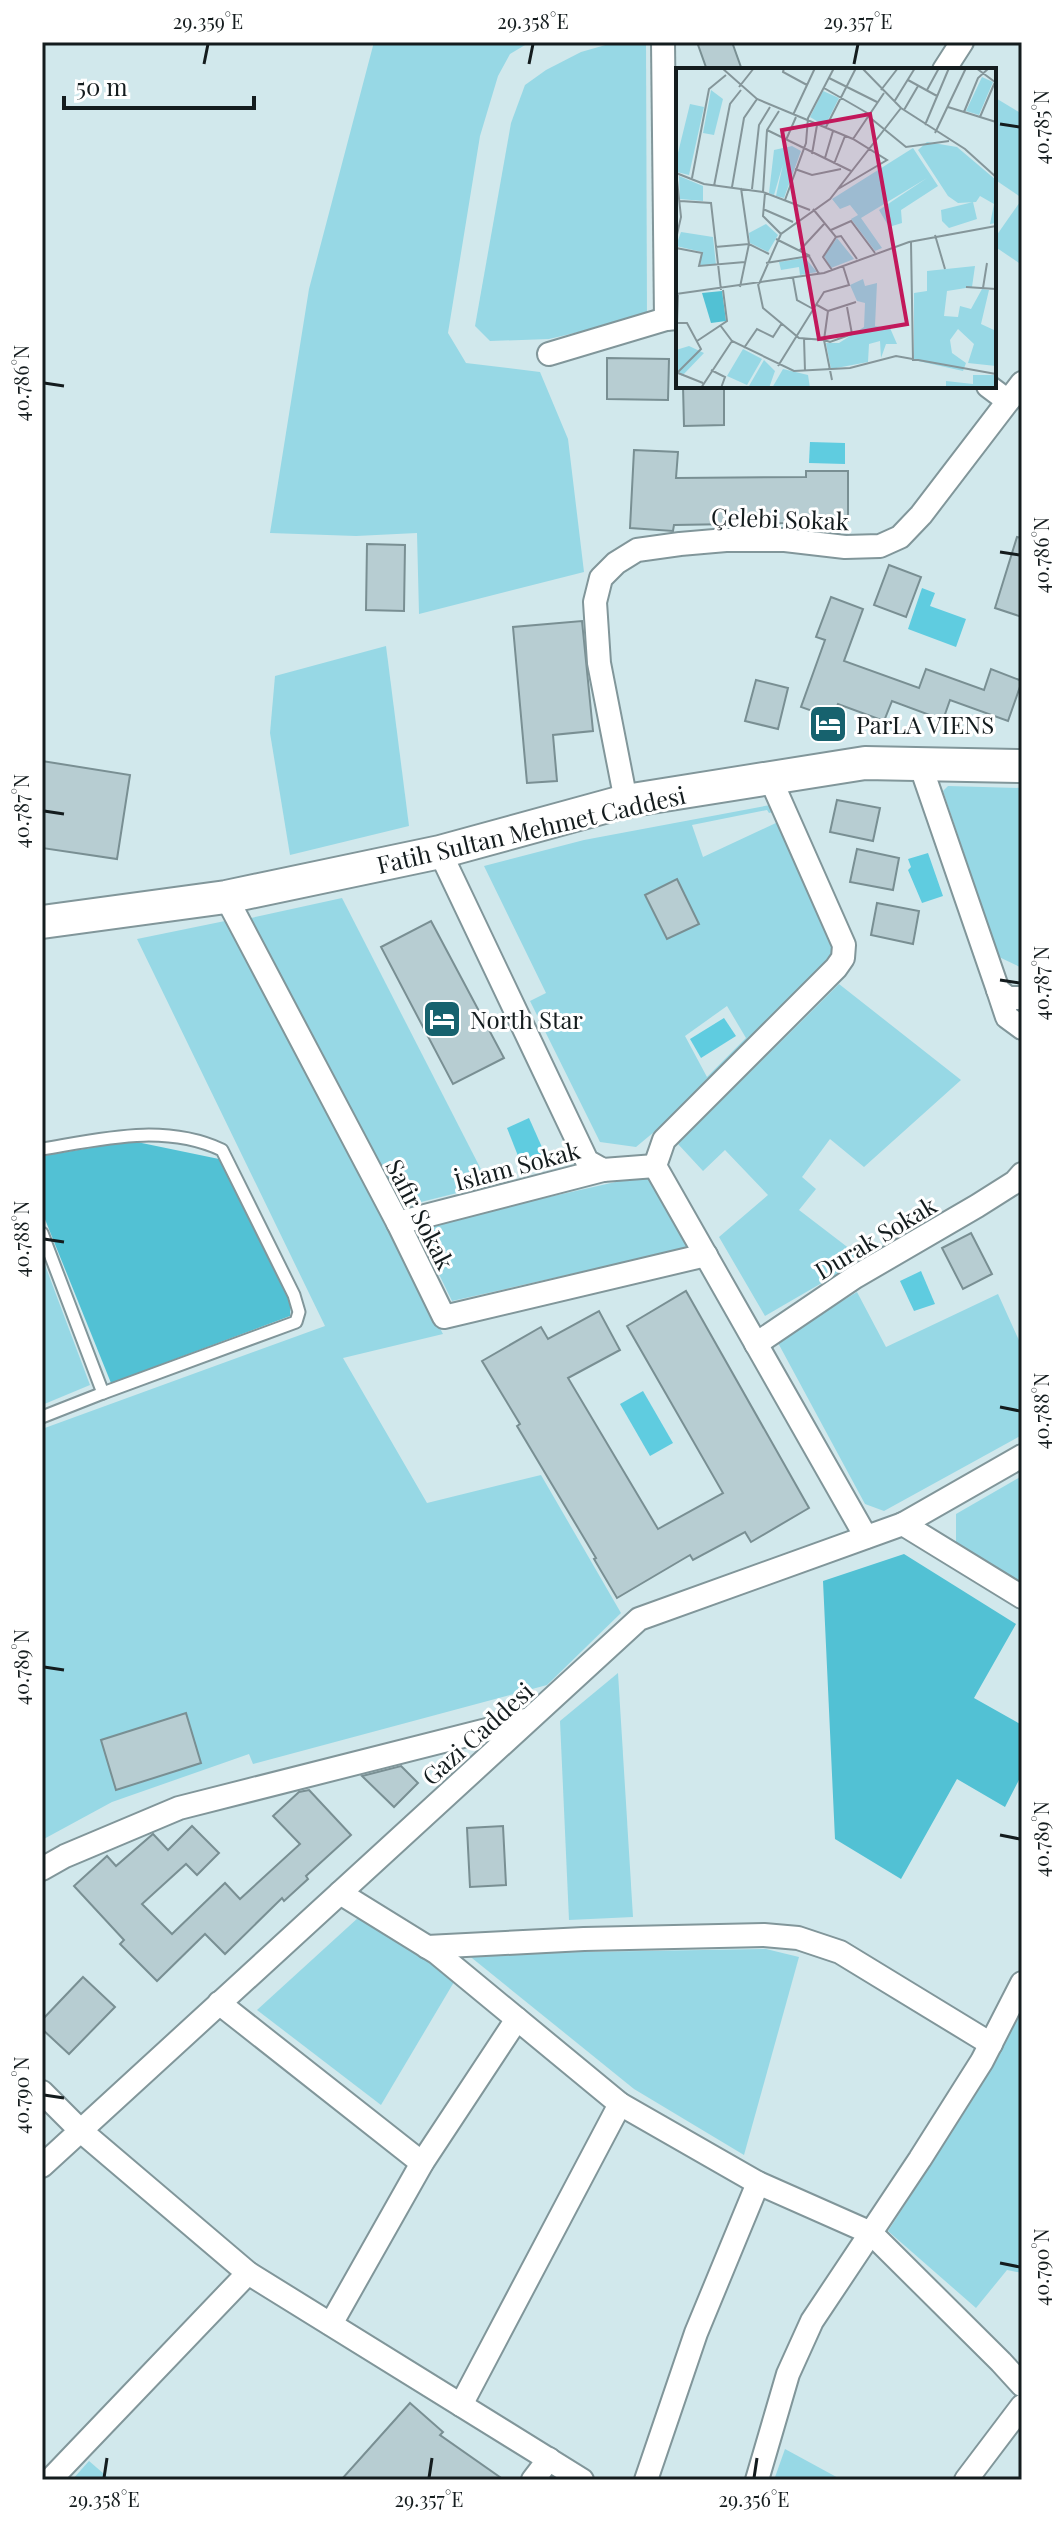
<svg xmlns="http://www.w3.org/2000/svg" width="1064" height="2522" font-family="'Playfair Display',serif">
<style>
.green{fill:#97d8e5;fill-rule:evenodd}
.forest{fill:#52c1d4}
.water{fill:#5fcce0}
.building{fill:#b7cdd2;stroke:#798f93;stroke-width:2}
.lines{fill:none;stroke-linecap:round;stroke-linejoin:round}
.lane-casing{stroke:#81969a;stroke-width:15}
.street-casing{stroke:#81969a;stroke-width:26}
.secondary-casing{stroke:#81969a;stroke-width:36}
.lane{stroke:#fff;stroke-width:11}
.street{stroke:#fff;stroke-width:22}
.secondary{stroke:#fff;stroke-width:32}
.ticks{fill:none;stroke:#141c1e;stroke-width:3}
.labels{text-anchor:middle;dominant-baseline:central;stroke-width:6;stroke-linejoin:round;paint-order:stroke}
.street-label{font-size:24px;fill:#141c1e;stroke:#fff}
.poi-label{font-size:24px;fill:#141c1e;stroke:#fff;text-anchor:start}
.inset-road{fill:none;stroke:#85969a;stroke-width:2}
.view{fill:#c2185b;fill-opacity:0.15;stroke:#c2185b;stroke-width:4}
.inset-edge{fill:none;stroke:#141c1e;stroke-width:4}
.neatline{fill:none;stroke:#141c1e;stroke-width:3}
.ticks-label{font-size:20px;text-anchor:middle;fill:#141c1e}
</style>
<rect width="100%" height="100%" fill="#d1e8ec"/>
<g class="green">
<path d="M374 42H530L510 54 498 76 480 136 448 333 466 363 540 372 568 439 584 572 419 614 417 533 356 536 270 533 309 289Z"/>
<path d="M616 42H646L647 316 549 339 490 341 475 326 511 123 525 85 546 70 581 52Z"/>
<path d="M994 97 1022 114V198L994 179Z"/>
<path d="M1022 199V265L994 246V239Z"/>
<path d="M386 646 409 826 290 855 270 733 275 676Z"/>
<path d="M948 786 1022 788V968L999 957 943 791Z"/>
<path d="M770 805 773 812 769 813 767 810 692 825 703 857 778 822 839 947 832 962 708 1087 636 1147 600 1142 530 1001 546 993 484 866 584 840ZM727 1006 746 1038 707 1077 685 1036Z"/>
<path d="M342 898 489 1185 401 1207 251 918Z"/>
<path d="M225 921 443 1334 343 1358 427 1503 541 1475 621 1613 547 1685 253 1764 249 1754 112 1802 42 1840V1429L325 1326 137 939Z"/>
<path d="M839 984 961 1080 864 1167 830 1139 802 1177 816 1189 799 1210 863 1259 765 1316 719 1237 768 1195 725 1150 703 1171 678 1144Z"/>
<path d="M651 1174 691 1247 452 1301 416 1227Z"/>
<path d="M42 1257 90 1385 42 1405Z"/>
<path d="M857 1292 886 1347 998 1294 1022 1347V1435L884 1511 865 1504 777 1341Z"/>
<path d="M1022 1476V1584L956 1545V1514Z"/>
<path d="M618 1673 633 1917 569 1920 560 1721Z"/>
<path d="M359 1917 424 1958 454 1982 381 2105 257 2010Z"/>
<path d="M766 1949 799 1957 744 2155 634 2089 467 1954Z"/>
<path d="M1022 2008V2273L1007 2270 976 2308 888 2231 973 2099Z"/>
<path d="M785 2449 842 2480H774Z"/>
<path d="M89 2461 111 2480H72Z"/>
</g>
<g class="forest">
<path d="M132 1141 219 1159 291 1301 290 1316 111 1383 42 1212V1156Z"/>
<path d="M904 1554 1016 1624 974 1698 1022 1725V1774L1005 1807 957 1779 901 1879 835 1839 823 1581Z"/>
</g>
<g class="water">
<path d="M810 442 845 443V464L809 463Z"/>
<path d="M922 588 935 593 930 606 966 619 956 647 908 629Z"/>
<path d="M928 853 943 896 922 903 908 870 911 867 908 859Z"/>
<path d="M724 1018 736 1036 701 1058 690 1039Z"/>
<path d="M529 1118 545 1154 522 1166 507 1128Z"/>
<path d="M921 1271 935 1304 914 1311 900 1281Z"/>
<path d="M643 1391 673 1443 650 1456 620 1404Z"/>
</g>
<g class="building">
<path d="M697 42H732L742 70H707Z"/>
<path d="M607 358 669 359 668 400 607 399Z"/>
<path d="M683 386H724V425L684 426Z"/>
<path d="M634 450 678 452 676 478 806 477V471H848V521L788 520V523L674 525 673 531 630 528Z"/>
<path d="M1017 537 1022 538V617L995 608Z"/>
<path d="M367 544 405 545 404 611 366 610Z"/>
<path d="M889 565 921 577 906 617 874 605Z"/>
<path d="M831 597 863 609 844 661 919 688 926 669 984 690 991 669 1022 681 1008 721 950 700 943 720 892 701 884 721 838 704 832 718 801 707 825 640 816 637Z"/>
<path d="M582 621 593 731 553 735 557 781 527 783 513 627Z"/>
<path d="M756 680 788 688 778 729 745 721Z"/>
<path d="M42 761 130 775 117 859 42 848Z"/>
<path d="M837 800 880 808 873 841 830 832Z"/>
<path d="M857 849 899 858 893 890 850 882Z"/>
<path d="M677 879 699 924 667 939 645 895Z"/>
<path d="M877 903 919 911 913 944 871 935Z"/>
<path d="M431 921 504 1058 453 1084 381 947Z"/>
<path d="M971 1233 992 1274 963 1289 942 1248Z"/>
<path d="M686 1291 809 1508 751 1542 745 1532 693 1560 690 1555 617 1598 594 1559 596 1558 517 1426 520 1424 482 1361 541 1327 548 1339 599 1311 620 1350 568 1378 658 1529 723 1493 627 1326Z"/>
<path d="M186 1713 201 1763 116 1790 101 1740Z"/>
<path d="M401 1766 418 1783 394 1807 362 1776Z"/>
<path d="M309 1790 351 1835 306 1876 308 1879 284 1901 282 1898 225 1954 205 1934 157 1981 120 1944 124 1940 74 1886 107 1856 116 1866 153 1834 168 1850 192 1826 219 1853 197 1875 186 1864 142 1904 172 1934 225 1883 240 1899 300 1844 273 1816 299 1792Z"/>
<path d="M503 1826 506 1885 470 1887 467 1828Z"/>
<path d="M83 1977 115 2007 69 2054 42 2029V2020Z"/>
<path d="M410 2403 443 2432 440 2435 504 2480H341Z"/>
</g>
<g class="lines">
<defs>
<g id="lane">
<path d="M42 1149C102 1139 164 1123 222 1150L294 1295 299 1312 296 1322 103 1393 42 1417"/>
<path d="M42 1233 103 1393"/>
</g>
<g id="street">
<path d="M663 42 666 319"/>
<path d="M944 70 962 42"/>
<path d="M549 354 666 319 678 318"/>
<path d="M988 386 1008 401"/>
<path d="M920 764 998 990 1008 998H1022"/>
<path d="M770 778 844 945 843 958 836 968 664 1140 655 1166 866 1537"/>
<path d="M626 801 599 663 595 602 601 578 616 563 637 550 680 544 726 540H785L845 547 880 546 900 537 921 515 1022 383"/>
<path d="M440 852 587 1161 603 1170 655 1166"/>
<path d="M226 897 398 1223 444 1317 706 1255"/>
<path d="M998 990 1007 1017 1022 1028"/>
<path d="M398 1223 603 1170"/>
<path d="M756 1344 855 1277 977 1206 1015 1182 1022 1174"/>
<path d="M903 1524 1022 1597"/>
<path d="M42 1869 65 1856 179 1808 526 1720"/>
<path d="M340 1893 437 1953 620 2104 758 2183 871 2233 1001 2362 1022 2385"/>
<path d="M427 1947 584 1939 764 1935 798 1938 840 1952 991 2044"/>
<path d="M219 2003 422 2163"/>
<path d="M42 2092 81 2131 248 2273 582 2480"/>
<path d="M42 2166 639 1619 903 1524 1022 1456"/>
<path d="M331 2324 422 2163 517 2019"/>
<path d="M461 2405 620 2104"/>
<path d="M50 2480 248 2273"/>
<path d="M533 2480 549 2459"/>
<path d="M646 2480 696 2333 758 2183"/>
<path d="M757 2480 788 2374 812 2321 920 2159 982 2061 1022 1983"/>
<path d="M966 2480 1022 2406"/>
</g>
<path id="secondary" d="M42 922 226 897 440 852 626 801 865 763 1022 766"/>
</defs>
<use href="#lane" class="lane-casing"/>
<use href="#street" class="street-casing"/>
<use href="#secondary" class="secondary-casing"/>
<use href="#lane" class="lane"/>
<use href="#street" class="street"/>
<use href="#secondary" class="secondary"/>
</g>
<path class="ticks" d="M204 64 208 44M529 64 533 44M854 64 858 44M1000 124 1020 127M44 383 64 386M1000 552 1020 555M44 811 64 814M1000 980 1020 983M44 1239 64 1242M1000 1407 1020 1411M44 1667 64 1670M1000 1835 1020 1839M44 2095 64 2098M1000 2263 1020 2267M104 2478 107 2458M429 2478 432 2458M754 2478 757 2458"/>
<defs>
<symbol id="hotel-square" viewBox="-11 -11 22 22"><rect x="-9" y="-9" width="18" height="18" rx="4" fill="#17626e" stroke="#fff"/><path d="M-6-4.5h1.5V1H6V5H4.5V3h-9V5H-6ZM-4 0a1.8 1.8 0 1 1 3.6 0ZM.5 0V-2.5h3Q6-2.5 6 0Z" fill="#fff"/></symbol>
</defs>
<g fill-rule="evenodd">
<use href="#hotel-square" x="806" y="702" width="44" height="44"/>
<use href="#hotel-square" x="420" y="997" width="44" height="44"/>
</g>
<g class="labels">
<g class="street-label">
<text transform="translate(780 518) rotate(2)">Çelebi Sokak</text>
<text transform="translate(531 829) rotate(-13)">Fatih Sultan Mehmet Caddesi</text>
<text transform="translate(517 1165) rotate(-15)">İslam Sokak</text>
<text transform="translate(421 1214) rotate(63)">Safir Sokak</text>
<text transform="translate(875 1237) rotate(-31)">Durak Sokak</text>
<text transform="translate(477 1733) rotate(-42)">Gazi Caddesi</text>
</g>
<g class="poi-label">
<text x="856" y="724">ParLA VIENS</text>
<text x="470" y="1019">North Star</text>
</g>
</g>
<g transform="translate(676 68)">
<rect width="320" height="320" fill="#d1e8ec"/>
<path d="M306 9 317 14 303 47 290 43ZM35 22 47 31 38 67 27 65ZM147 23 163 30 149 58 134 49ZM14 36 28 39 13 107 1 104 0 93ZM251 74 281 79 320 112V155L314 156 318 136 304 128 300 134 282 135 272 128 242 82ZM116 78 125 83 108 130 100 128 107 96 98 127 93 125 98 82ZM237 80 262 118 225 142 226 155 213 159 203 142 251 110 185 150 206 180 199 183 175 151 182 147 174 137 164 141 156 131ZM3 108 27 118V133L4 131ZM297 134 301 151 273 160 266 153 265 142ZM90 156 102 167 92 184 74 175 73 165ZM5 164 37 169 40 197H24L26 184 0 178ZM161 170 178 191 155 200 148 188ZM129 190 141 204 124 207 123 199 105 202 103 194ZM299 198 296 219 271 223 268 248 282 249 284 238 295 241 306 221 313 222 305 256 318 262 320 298 292 295 298 276 282 261 274 272 276 285 290 295 287 303 238 292V225L251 223V203ZM187 211 189 218 201 215 199 258 214 260 221 276H210L205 290 204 273 193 276 192 294 155 301 150 275H163L188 259 189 235 181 233 174 217ZM13 278 28 285 6 308 0 303V282ZM67 281 86 291 71 317 51 308ZM88 292 99 303 93 320 73 318ZM107 301 132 307 134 320H96ZM297 307H320V320H270V313L297 316Z" fill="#97d8e5"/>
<path d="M46 223 50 253 35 255 26 225Z" fill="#52c1d4"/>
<path class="inset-road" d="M46 0 81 31 177 71 211 92 162 121M108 0 107 4 131 17M186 0 225 40 289 81 320 109M300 0 319 14 304 49M153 10 201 34M232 12 261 28M63 19 78 0M148 20 193 46M205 22 222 0M251 22 263 0M218 34 239 0M272 39 320 54M228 42 242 18M288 44 302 10 313 0M117 47 139 0M192 48 230 79 273 73M249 57 273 0M150 59 180 0M91 62 175 103M259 65 290 0M177 71 208 25M110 72 120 49M136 86 141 57M149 90 157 63M158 96 169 68M119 101 136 107 165 101M0 103 5 149 0 171M0 105 28 116 87 124 134 142M16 110 33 21 50 7M38 118 54 36 65 22M56 119 68 50 81 31M76 121 83 57 94 39M87 124 91 62 103 43M89 125 87 148 105 166M109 132 130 75 132 50 158 0M4 133 35 135 45 222M87 141 117 154M137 141 160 169 147 189 156 202M155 162 175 153 199 185M259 167 269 201M160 169 165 168 181 191M100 171 134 188M235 174 237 293M39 179 73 176 93 186M0 180 26 185 23 198 69 194M124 182 149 155M90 195 133 188 143 206M117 210 121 232 139 242M82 216 87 240 123 270 148 272 156 312M83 216 105 166 154 131 225 40M64 219 73 176 65 120M290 219 320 221M307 220 311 195M0 226 148 205 233 174 320 158M141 237 152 243 148 272 154 274 176 266 171 239M152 243 180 234M44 257 56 273 118 303 174 300 220 288 320 306M128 270 129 303M21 273 51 253 47 222M68 280 81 261 97 269 106 255M102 298 148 224 173 217 167 198M35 302 49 309 45 320M1 305 25 281 11 255H1L2 227M2 305 27 315M25 320 56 273"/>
<path class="view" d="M194 46 231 256 143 271 106 62Z"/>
<rect width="320" height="320" class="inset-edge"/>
</g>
<rect width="1064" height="2522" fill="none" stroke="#ffffff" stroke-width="88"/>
<path d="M64 96v12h190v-12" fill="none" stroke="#141c1e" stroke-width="4"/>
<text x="76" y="96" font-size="24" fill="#141c1e" stroke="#ffffff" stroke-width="6" paint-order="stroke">50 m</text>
<rect x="44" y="44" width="976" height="2434" class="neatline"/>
<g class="ticks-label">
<text x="208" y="29">29.359°E</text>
<text x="533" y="29">29.358°E</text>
<text x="858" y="29">29.357°E</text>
<text transform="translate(1042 127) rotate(-90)" y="7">40.785°N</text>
<text transform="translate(22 383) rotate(-90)" y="7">40.786°N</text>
<text transform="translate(1042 555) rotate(-90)" y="7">40.786°N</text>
<text transform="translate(22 811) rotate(-90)" y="7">40.787°N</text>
<text transform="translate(1042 983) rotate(-90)" y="7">40.787°N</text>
<text transform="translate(22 1239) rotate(-90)" y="7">40.788°N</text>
<text transform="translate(1042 1411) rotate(-90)" y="7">40.788°N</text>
<text transform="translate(22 1667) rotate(-90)" y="7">40.789°N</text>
<text transform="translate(1042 1839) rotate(-90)" y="7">40.789°N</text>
<text transform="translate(22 2095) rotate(-90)" y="7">40.790°N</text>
<text transform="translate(1042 2267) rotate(-90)" y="7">40.790°N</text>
<text x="104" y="2507">29.358°E</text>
<text x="429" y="2507">29.357°E</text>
<text x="754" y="2507">29.356°E</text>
</g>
</svg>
